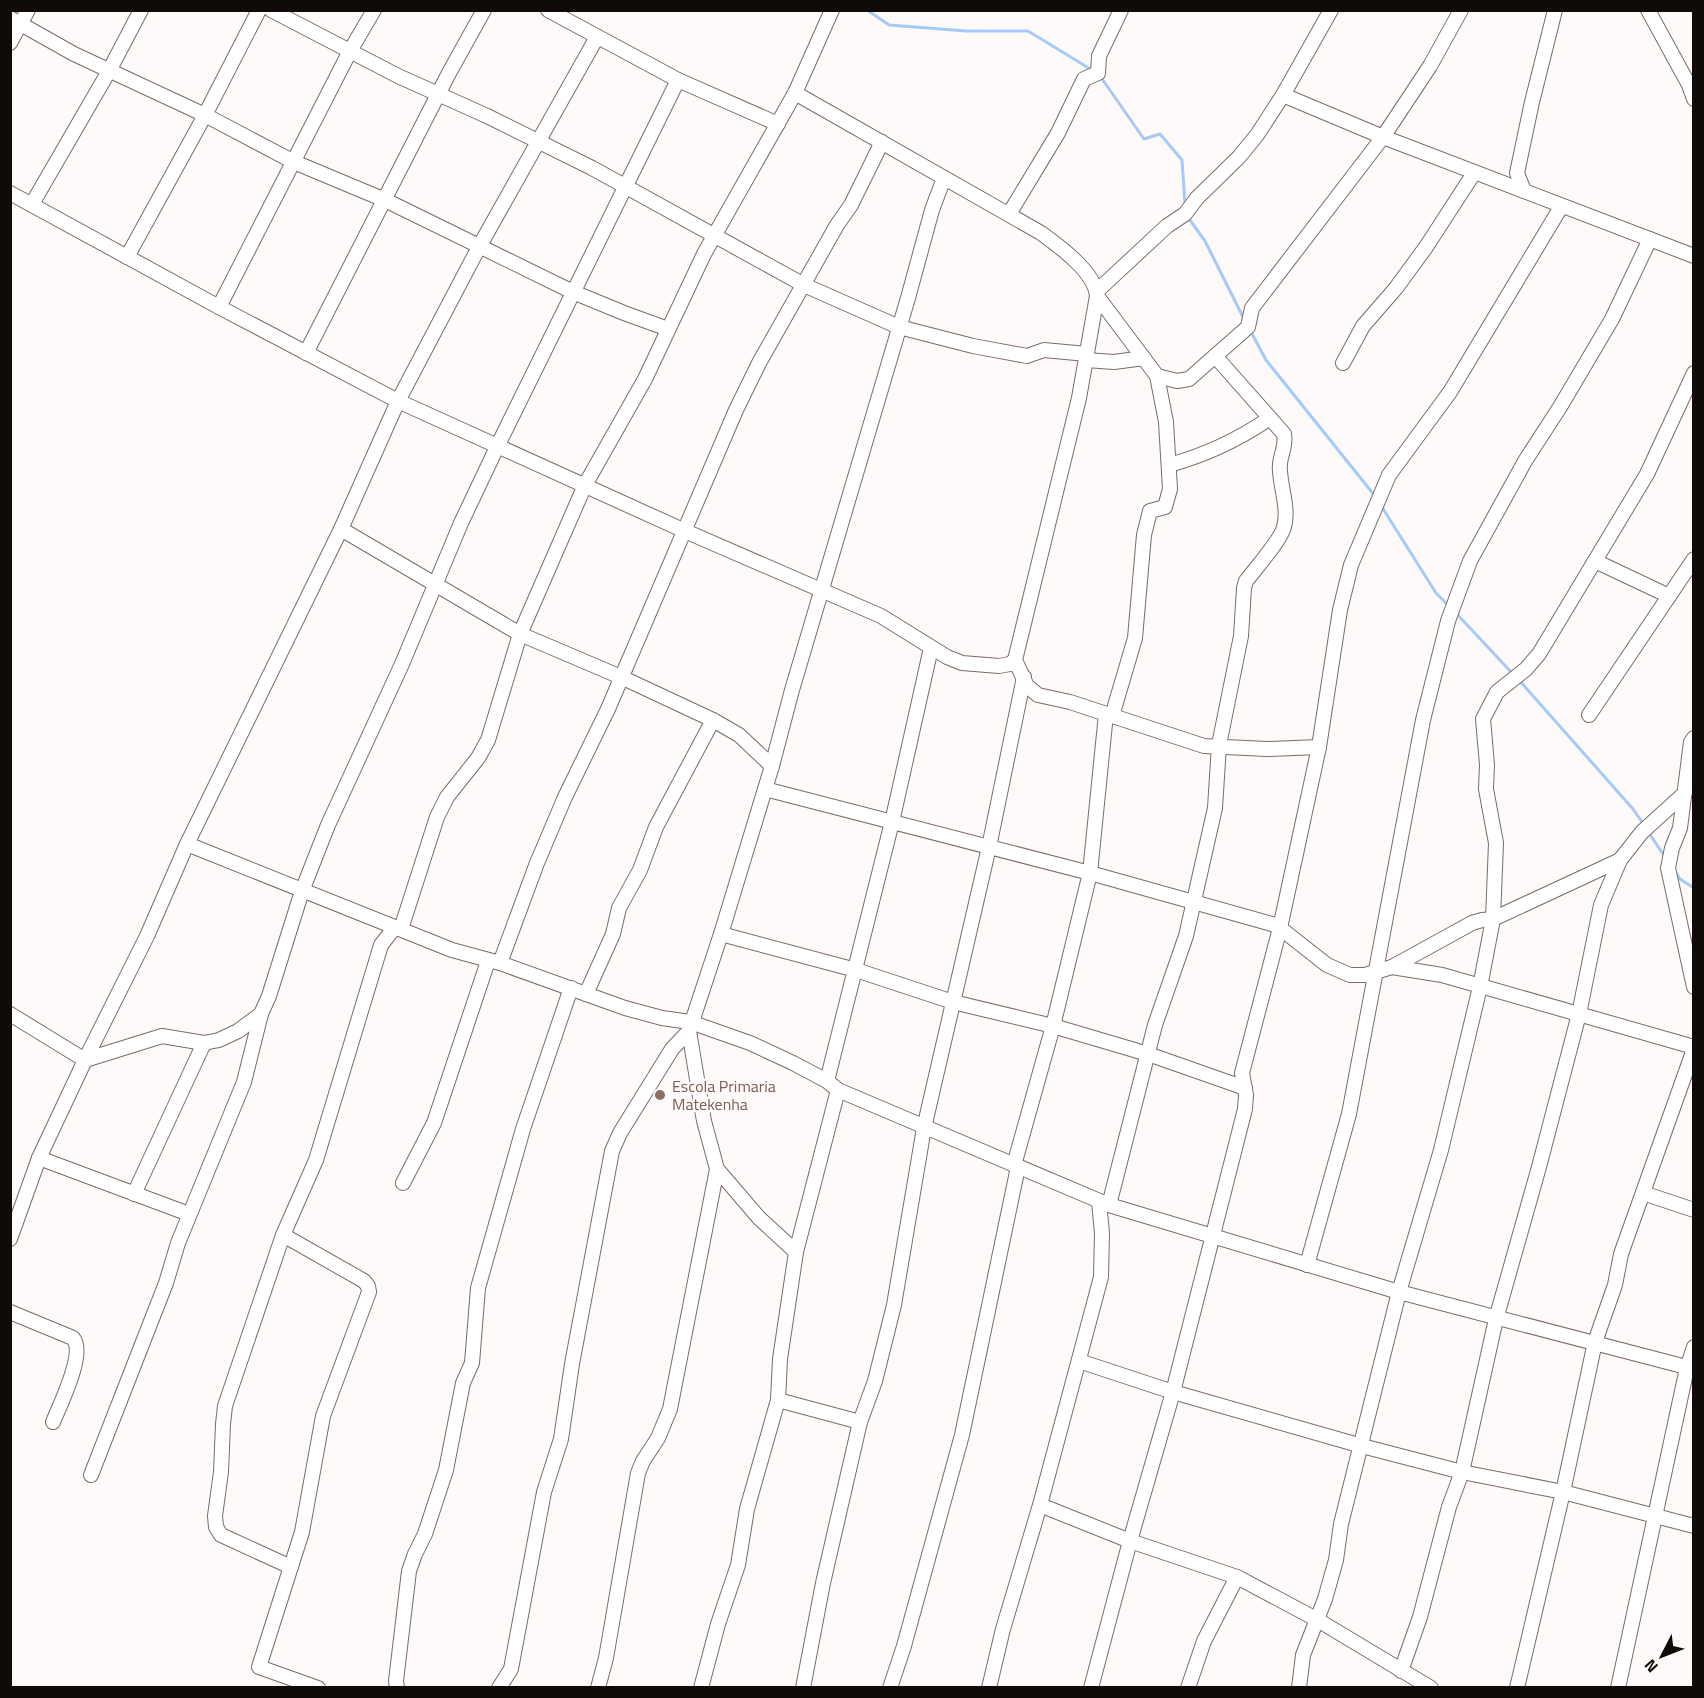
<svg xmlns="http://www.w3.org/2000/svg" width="1704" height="1698" font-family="'Titillium Web',sans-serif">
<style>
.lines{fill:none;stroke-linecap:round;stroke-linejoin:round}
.stream{stroke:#a5caf5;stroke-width:3}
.minor-casing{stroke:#7a6c66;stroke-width:16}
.minor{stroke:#fff;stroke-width:14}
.education-dot{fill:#8d6e63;stroke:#fefaf9;stroke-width:2}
.labels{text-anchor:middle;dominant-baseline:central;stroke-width:5;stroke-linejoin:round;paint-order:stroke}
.education-label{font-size:16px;fill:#785e54;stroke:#fefaf9;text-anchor:start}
</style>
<rect width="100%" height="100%" fill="#fefaf9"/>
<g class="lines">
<g class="stream">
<path d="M867 10 889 25 966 31H1028L1092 70"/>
<path d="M1100 76 1144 139 1160 134 1182 160 1185 204"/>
<path d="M1187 216 1205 241 1245 321"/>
<path d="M1251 332 1266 360 1375 496"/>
<path d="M1380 504 1436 593 1448 605"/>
<path d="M1455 612 1512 673"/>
<path d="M1519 680 1633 809 1644 825"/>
<path d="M1649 833 1665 857"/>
<path d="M1674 870 1680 879 1694 888"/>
</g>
<defs>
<g id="minor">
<path d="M271 10 398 76 487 116 592 168 804 285 899 327 973 346 1027 356 1044 350 1087 354"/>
<path d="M548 10 678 80 778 124"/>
<path d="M1648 10 1689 85 1694 99"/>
<path d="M10 18 74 54 205 115 294 162 385 200 573 292 624 313 668 329"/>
<path d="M10 43 28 10"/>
<path d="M795 93 1041 233C1059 246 1095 272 1097 296L1157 376 1166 422 1170 489 1165 507 1150 511 1144 535 1135 638 1112 716"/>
<path d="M1283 95 1383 137 1694 256"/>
<path d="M1524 191 1517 173 1532 102 1555 10"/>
<path d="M10 193 219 307 398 401 685 531 881 616 947 657 962 663 999 666 1010 664 1015 660"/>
<path d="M32 204 109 71 141 10"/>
<path d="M1009 214 1058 133 1084 79 1098 73 1099 56 1121 10"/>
<path d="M127 257 205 115 259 10"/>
<path d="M1097 291 1167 226 1185 214 1197 198 1239 157 1257 135 1283 95 1331 10"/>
<path d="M1097 296 1079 398 1015 660 1027 686 1038 695 1070 702 1204 746 1267 749 1319 747"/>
<path d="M219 307 350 51 374 10"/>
<path d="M306 353 449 73 484 10"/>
<path d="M1086 360 1114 362 1144 358"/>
<path d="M1343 363 1363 326 1396 288 1426 247 1474 173"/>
<path d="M1157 376 1177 381 1189 379 1248 327 1252 308 1383 137 1430 66 1461 10"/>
<path d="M1169 465C1206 455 1238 440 1270 418"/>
<path d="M341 529 520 634 621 677 713 720 739 735 772 766"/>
<path d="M1595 561 1669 596"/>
<path d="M1589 715 1694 559"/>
<path d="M1694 738 1691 742 1680 828 1672 848 1668 868 1694 987"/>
<path d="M765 789 1090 873 1272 924 1280 928 1327 965 1350 975H1365L1392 967 1442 975 1694 1047"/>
<path d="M187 844 452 950 500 963 625 1008 662 1018 690 1022 750 1043 793 1063 827 1081 838 1090 1109 1205 1399 1292 1694 1369"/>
<path d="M401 929 437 817 447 797 478 758 488 740 520 634 585 485 645 379 704 254 795 93 832 10"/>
<path d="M721 934 856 970 953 1002 1053 1026 1148 1054 1245 1088"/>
<path d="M500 963 537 863 565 797 608 709 736 410 759 363 837 225 851 205 882 142"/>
<path d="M1392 967 1472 923 1482 920 1493 919 1496 843 1486 789 1487 765 1483 719 1497 692 1526 669 1539 654 1647 474 1694 373"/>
<path d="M586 994 613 934 619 908 640 870 656 827 713 720"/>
<path d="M10 1014 85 1060 162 1036 204 1043 219 1040 238 1031 261 1014"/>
<path d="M827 1081 892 822 931 648"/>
<path d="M39 1158 189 1214"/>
<path d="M1014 1165 1053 1026 1090 873 1106 714"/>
<path d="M403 1183 434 1123 488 961"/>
<path d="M1643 1193 1694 1210"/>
<path d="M134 1194 204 1043"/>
<path d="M1109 1205 1155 1025 1186 936 1215 808 1219 745 1241 636 1244 588 1246 581C1255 569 1281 540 1284 527 1289 509 1281 489 1280 471 1278 458 1287 447 1284 434L1215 356"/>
<path d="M283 1235 364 1281 368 1286 369 1292 323 1416 302 1532 259 1667 318 1688"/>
<path d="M10 1239 39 1158 85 1060 147 936 187 844 341 529 398 401 479 247 597 37"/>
<path d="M796 1252 759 1218 717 1169 704 1121 689 1031 721 934 772 766 792 690 908 298 932 210 944 178"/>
<path d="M1307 1265 1349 1114 1423 720 1448 621 1470 561 1525 461 1560 407 1612 319 1650 239"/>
<path d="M10 1312 73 1338C86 1353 60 1405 53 1422"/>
<path d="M1079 1361 1173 1392 1362 1446 1462 1472 1563 1492 1694 1526"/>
<path d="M778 1400 860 1422"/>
<path d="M91 1475 166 1283 178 1243 244 1082 261 1014 269 996 302 891 328 825 402 664 461 523 497 447 678 80"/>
<path d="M1040 1505 1130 1541 1237 1577 1316 1619 1431 1688"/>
<path d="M291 1567 221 1535 216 1527 215 1516 221 1472 223 1424 225 1406 283 1235 316 1160 381 945 395 927"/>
<path d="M1401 1671 1420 1617 1449 1507 1462 1472 1496 1319 1539 1167 1579 1014 1601 905 1620 860 1642 832 1685 793"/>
<path d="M397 1688 396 1681 409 1571 415 1554 425 1534 446 1470 463 1383 472 1363 478 1288 523 1129 571 988"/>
<path d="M499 1688 511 1669 544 1492 561 1439 572 1364 612 1151 620 1133 672 1049 689 1031"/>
<path d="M598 1688 606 1658 638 1473 643 1461 658 1438 670 1409 717 1169"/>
<path d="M701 1688 718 1624 738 1565 747 1509 778 1400 780 1359 796 1252 838 1090"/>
<path d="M803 1688 823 1583 860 1422 875 1381 894 1305 924 1128 989 847 1024 677"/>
<path d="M890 1688 904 1646 962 1435 1018 1167"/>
<path d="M989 1688 1003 1629 1040 1505 1101 1277 1102 1233 1099 1202"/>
<path d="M1091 1688 1130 1541 1173 1392 1245 1109 1246 1095 1242 1073 1280 928 1319 747 1340 610 1351 565 1389 475 1450 392 1561 207"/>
<path d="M1188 1688 1204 1641 1237 1577"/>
<path d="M1299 1688 1303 1655 1325 1599 1336 1560 1341 1524 1399 1292 1441 1150 1480 987 1493 919 1620 860"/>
<path d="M1517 1688 1563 1492 1595 1342 1615 1285 1621 1254 1694 1049"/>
<path d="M1618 1688 1687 1368 1694 1347"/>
</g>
</defs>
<use href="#minor" class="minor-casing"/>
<use href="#minor" class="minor"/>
</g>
<circle class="education-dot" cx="660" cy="1095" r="6"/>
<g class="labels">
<g class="education-label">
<text x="672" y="1086">Escola Primaria<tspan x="672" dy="18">Matekenha</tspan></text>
</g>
</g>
<rect width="1704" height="1698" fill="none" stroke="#100b09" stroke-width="24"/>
<g transform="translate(1662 1656) rotate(228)" stroke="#fefaf9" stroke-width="4.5" paint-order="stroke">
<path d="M0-4.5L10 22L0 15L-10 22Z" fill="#100b09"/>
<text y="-9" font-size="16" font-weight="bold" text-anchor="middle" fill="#100b09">N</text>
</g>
</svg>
